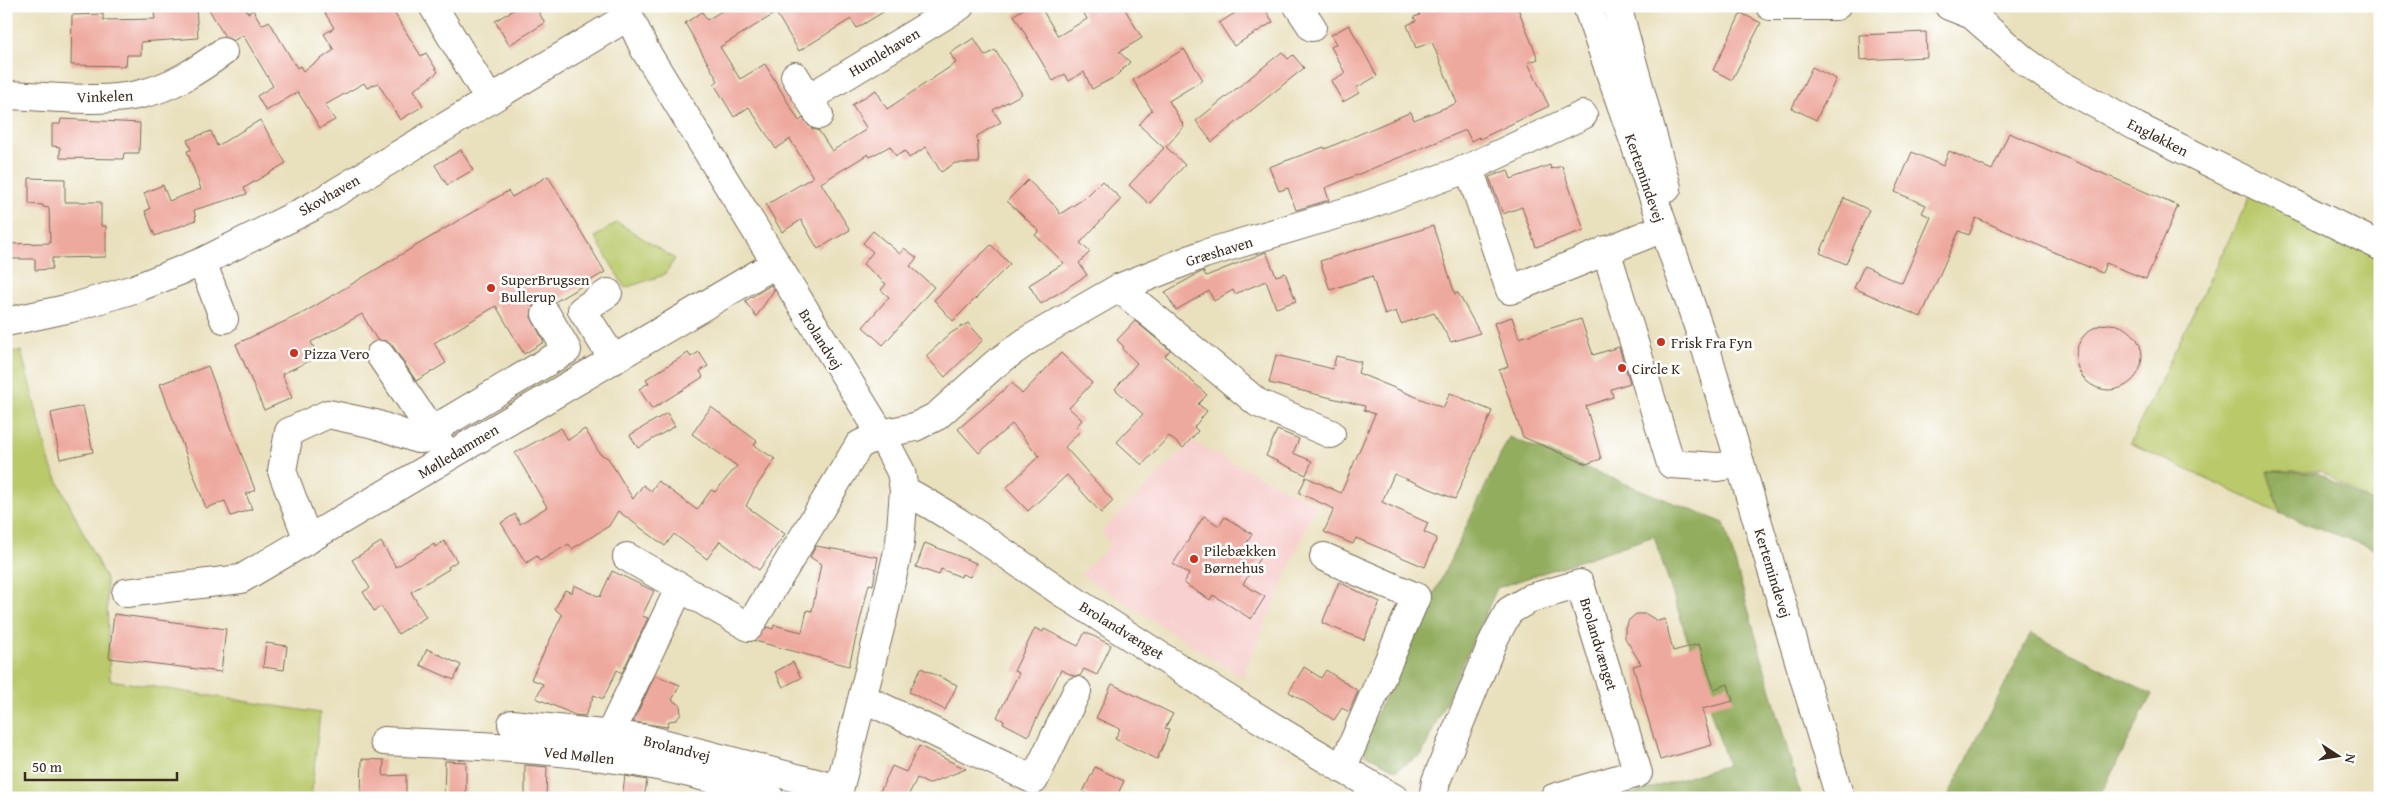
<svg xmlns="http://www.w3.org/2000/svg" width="2386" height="804" font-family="'Gentium Book Plus',serif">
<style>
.built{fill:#f7d0cf}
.green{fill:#bac96b;stroke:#7a7a44}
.forest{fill:#93ad5f;stroke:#676c3e}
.building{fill:#eea99e}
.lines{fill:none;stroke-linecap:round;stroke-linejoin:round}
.minor-casing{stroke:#786a56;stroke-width:30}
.major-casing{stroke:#786a56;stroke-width:30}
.minor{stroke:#fff;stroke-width:28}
.major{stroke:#fff;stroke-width:28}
.poi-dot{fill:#c8321e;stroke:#fff;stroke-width:2}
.labels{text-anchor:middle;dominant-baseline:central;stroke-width:5;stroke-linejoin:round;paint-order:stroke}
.street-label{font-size:15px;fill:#3b2a1e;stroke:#fff}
.poi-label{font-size:15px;fill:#3b2a1e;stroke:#fff;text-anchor:start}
</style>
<rect width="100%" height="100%" fill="#fff"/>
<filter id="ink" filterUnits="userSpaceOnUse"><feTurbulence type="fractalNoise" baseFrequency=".02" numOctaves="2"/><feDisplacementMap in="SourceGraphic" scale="10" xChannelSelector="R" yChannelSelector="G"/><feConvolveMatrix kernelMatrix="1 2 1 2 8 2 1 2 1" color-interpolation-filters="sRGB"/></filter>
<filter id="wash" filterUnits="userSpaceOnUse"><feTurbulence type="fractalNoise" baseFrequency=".0096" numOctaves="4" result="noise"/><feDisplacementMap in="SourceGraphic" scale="20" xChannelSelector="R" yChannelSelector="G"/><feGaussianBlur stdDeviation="1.12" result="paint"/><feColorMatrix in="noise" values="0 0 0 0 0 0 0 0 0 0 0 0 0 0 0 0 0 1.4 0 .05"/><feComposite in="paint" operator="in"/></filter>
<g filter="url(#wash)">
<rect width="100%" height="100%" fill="#e9e0bd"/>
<path class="built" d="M1192 442 1316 505 1242 677 1081 574 1111 545 1102 531Z"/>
<g class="green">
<path d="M2253 190 2380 252V507L2320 471H2267L2281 514 2130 443Z"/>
<path d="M617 222 675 259 664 275 625 288 595 237Z"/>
<path d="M21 351 51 467 106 579 110 680 320 713 311 798H6V352Z"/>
</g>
<g class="forest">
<path d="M1509 437 1724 523 1801 798H1619L1728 765 1654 536 1497 588 1422 754 1396 770 1359 751Z"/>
<path d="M2267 471 2317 473 2380 507V551L2281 514Z"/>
<path d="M2031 633 2152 694 2099 798H1947Z"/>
</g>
<g id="blocks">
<g class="building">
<path d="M153 6H196L198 38 141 42V55H127L126 66 71 65 72 15 103 14V20L155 19Z"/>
<path d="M207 6H244L248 13 253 10 262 25 269 21 297 68 300 66 303 71 334 50 324 34 334 28 321 6H390L421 56 426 53 438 72 414 90 423 106 400 120 378 83 367 88 364 83 325 105 335 120 320 128 298 92 266 111 257 96 273 86 243 35 233 41 225 37Z"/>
<path d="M520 6H535L545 23 509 45 495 21Z"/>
<path d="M730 6H893L857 28 851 19 799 51 776 13 720 47 740 79 765 64 799 121 803 118 811 128 819 131 832 151 867 129 852 105 876 90 887 109 956 63 950 53 974 38 985 56 995 50 1022 94 993 110 1001 122 977 136 979 163H955L941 172 926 147 909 158 905 151 896 156 890 146 870 157 868 154 821 183 850 230 818 249 801 220 782 232 766 205 813 177 790 139 776 149 749 107 734 117 714 84 718 81 685 23 702 12 707 20Z"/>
<path d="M1028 6H1040L1058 36 1087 19 1080 6H1123L1142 38 1119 52 1130 62 1115 77 1092 89 1084 72 1069 81 1065 74 1053 81 1014 15Z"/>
<path d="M1246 6H1263L1273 22 1234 46 1219 23Z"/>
<path d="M1416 6H1517L1538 59 1528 63 1549 106 1480 139 1479 137 1471 141 1466 130 1325 188 1329 200 1296 210 1288 188 1279 191 1269 167 1324 147 1325 149 1411 112 1414 120 1457 103 1432 42 1416 48 1407 25 1416 21 1414 17 1420 15Z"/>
<path d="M1741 13 1761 23 1732 80 1713 70Z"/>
<path d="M1349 25 1377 76 1356 88 1359 93 1343 102 1331 81 1345 73 1331 47 1336 44 1331 35Z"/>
<path d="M1926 32 1927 57 1860 60 1859 35Z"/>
<path d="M1184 49 1203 80 1169 101 1184 126 1166 147 1185 165 1149 204 1129 185 1164 148 1139 125 1152 110 1133 80Z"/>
<path d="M1282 52 1288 59 1293 55 1304 68 1212 142 1196 121Z"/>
<path d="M1812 67 1836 79 1816 120 1792 108Z"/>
<path d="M61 119 140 123 139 153H124L123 159 60 158V147L52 146V124H60Z"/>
<path d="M260 120 286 163 244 188 247 194 194 210 196 220 155 236 145 211 150 209 144 193 163 185 169 201 201 189 187 151 191 150 187 140 211 131 217 146Z"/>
<path d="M2009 133 2178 206 2146 279 2106 263 2102 273 1976 218 1969 235 1959 231 1921 317 1854 288 1864 266 1902 283 1931 217 1922 213 1926 205 1895 192 1912 152 1943 166 1949 151 1992 170Z"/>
<path d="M461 150 473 170 447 185 435 165Z"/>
<path d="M1550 165 1551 169 1562 166 1584 230 1536 247 1522 207 1503 214 1489 177 1508 170 1511 179Z"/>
<path d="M548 176 605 272 555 302 545 298 538 301 533 306 531 317 544 342 524 354 496 306 434 343 446 363 416 381 393 346 386 341 377 340 362 314 311 342 318 357 282 374 292 398 264 410 236 344 303 313 508 191 512 197Z"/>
<path d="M29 178 65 179V202H101V226H106V257L52 258V269L35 270V259H7L6 244 50 243 49 208 43 207V205L29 204Z"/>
<path d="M1028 180 1055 206 1060 214 1085 198 1102 181 1121 199 1080 243 1090 252 1079 263 1087 275 1041 304 1029 285 1064 263 1035 235 1039 231 1007 201Z"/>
<path d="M1844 198 1869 210 1846 264 1820 253Z"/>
<path d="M1433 226 1455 294 1458 293 1480 333 1451 342 1434 313 1401 324 1396 311 1385 315 1372 276 1330 290 1320 261Z"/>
<path d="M873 231 900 254 904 248 917 258 910 266 934 287 883 345 863 327 889 297 881 290 886 284 863 264 873 252 863 243Z"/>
<path d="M991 245 1010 264 953 321 934 300Z"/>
<path d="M1266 252 1276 276 1285 273 1296 301 1276 308 1266 281 1235 294 1233 290 1214 301 1209 291 1176 310 1165 292 1203 271 1206 276Z"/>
<path d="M771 285 774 290 756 317 745 301Z"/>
<path d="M1512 317 1519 338 1581 319 1593 355 1619 347 1630 383 1611 389 1613 397 1586 406 1601 459 1586 464 1523 437 1499 370 1508 367 1494 323Z"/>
<path d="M1135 321 1170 350 1165 356 1207 395 1198 404 1207 411 1194 427 1198 431 1183 448 1169 436 1142 465 1117 442 1143 414 1115 389 1137 363 1122 349 1124 347 1117 340Z"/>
<path d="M968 323 983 340 945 377 926 356 951 333Z"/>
<circle cx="2109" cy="357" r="33"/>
<path d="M699 352 708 366 700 371 703 377 652 409 639 389 649 383 646 379 688 353 691 357Z"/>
<path d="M1061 353 1092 383 1069 408 1082 420 1076 427 1080 431 1065 447 1113 501 1101 513 1067 475 1028 511 1006 488 1039 456 1012 424 979 453 958 429 1012 383 1022 394Z"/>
<path d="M1276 355 1333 369 1336 356 1361 362 1358 373 1443 408 1450 393 1492 411 1455 499 1394 474 1382 502 1428 523 1424 532 1437 538 1425 567 1356 538 1353 544 1324 532 1334 509 1299 493 1306 477 1341 493 1375 414 1364 410 1365 406 1269 383Z"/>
<path d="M208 366 255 490 246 494 252 509 231 516 225 501 206 508 160 384Z"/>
<path d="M83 406 93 452 60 459 51 413Z"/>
<path d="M711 407 757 441 754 445 775 459 754 490 746 506 785 534 759 570 720 541 707 559 674 534 665 546 618 511 609 526 572 549 569 544 540 561 537 556 526 563 501 523 515 514 520 524 547 507 515 453 561 428 568 440 585 429 600 454 608 458 633 499 643 485 651 491 658 481 697 510 711 490 715 492 737 466 692 434Z"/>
<path d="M667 413 675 426 638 448 630 435Z"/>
<path d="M1277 430 1299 439 1293 453 1312 461 1306 475 1266 456Z"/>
<path d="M1204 516 1219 526 1225 517 1252 534 1247 543 1263 553 1243 584 1265 597 1251 619 1213 595 1210 600 1184 583 1189 574 1173 564Z"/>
<path d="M444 541 457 561 448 567 449 569 411 592 426 617 398 634 381 606 374 611 363 592 370 588 352 560 381 542 396 567 434 544 435 547Z"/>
<path d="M925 543 976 563 970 577 962 574 961 577 941 569 939 575 916 567Z"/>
<path d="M816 546 878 557 873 585 869 584 849 666 755 641 767 627 773 629 774 625 802 632 807 610 812 611 821 564 810 557Z"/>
<path d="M612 571 654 591 642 616 648 618 622 673 617 670 603 699 594 695 585 716 575 715 536 698 543 684 531 679 562 615 555 609 565 590 572 593 574 585 600 597Z"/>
<path d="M1339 582 1380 602 1364 640 1322 623Z"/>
<path d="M114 614 226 629 221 672 109 658Z"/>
<path d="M1636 614H1646L1658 621 1665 619 1673 651 1699 644 1714 689 1728 684 1733 701 1702 709 1712 745 1660 760 1633 666 1641 664 1625 638V628L1629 620Z"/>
<path d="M1035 628 1043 632 1044 629 1078 646 1085 632 1111 645 1097 675 1084 669 1080 676H1074L1061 670 1028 736 1003 723 1004 721 997 717 1019 673 1014 671Z"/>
<path d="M266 643 287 646 284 670 263 667Z"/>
<path d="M427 649 461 665 454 680 420 665Z"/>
<path d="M793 662 801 678 783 687 775 672Z"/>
<path d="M1304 667 1321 678 1326 670 1358 691 1349 712 1342 708 1334 720 1289 692Z"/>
<path d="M921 668 957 685 945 710 909 692Z"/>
<path d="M655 675 680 685 672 700 680 705 681 714 676 720 669 721 667 727 633 722Z"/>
<path d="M1112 684 1173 714 1165 728 1169 729 1164 744 1157 759 1115 739 1120 729 1096 718Z"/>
<path d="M919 746 966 769 928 784 917 778 907 798H877L892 766 906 772Z"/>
<path d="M362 759 384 760 383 776 406 775V796L365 798V796H361Z"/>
<path d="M445 761 466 762V798H444Z"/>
<path d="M525 765 547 767 546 798H525Z"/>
<path d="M1095 767 1124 781 1116 798H1095L1083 792Z"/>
<path d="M625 776 647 780 644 798H622Z"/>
</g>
</g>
</g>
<g filter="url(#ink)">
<use href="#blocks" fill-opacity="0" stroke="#786a56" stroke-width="1"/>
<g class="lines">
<defs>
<g id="minor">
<path d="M433 6 489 99"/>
<path d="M627 6 629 16 645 50 881 434 901 472 904 490 900 543 882 620 837 798"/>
<path d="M1298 6 1312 27"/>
<path d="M1770 6H1836"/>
<path d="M1949 6 1972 15 2025 61 2049 78 2137 127 2380 246"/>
<path d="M795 76 819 115"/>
<path d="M6 95C46 96 103 104 141 94 172 87 198 70 223 52"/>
<path d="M809 98 960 6"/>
<path d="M1469 168 1510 290 1663 228"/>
<path d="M1606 250 1671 464 1718 467 1740 464"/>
<path d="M202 262 224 319"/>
<path d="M1119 288 1258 403 1331 434"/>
<path d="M608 293 582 310 614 360"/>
<path d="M6 322 71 308 134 289 202 262 312 207 629 16"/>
<path d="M380 355 441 445"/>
<path d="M431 431 567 350 546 314"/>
<path d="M904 490C964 522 1018 564 1075 601 1180 669 1285 737 1394 798"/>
<path d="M308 540 282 471 289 432 328 414 375 424 418 439 436 438"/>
<path d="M627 557 749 627 859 445 881 434 915 427 937 416 995 364 1030 339 1119 288 1204 254 1365 206 1469 168 1583 115"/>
<path d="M1324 557 1416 597 1342 769"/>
<path d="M126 593 241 579 775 264"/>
<path d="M863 698 1034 780 1077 691"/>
<path d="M512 724 647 739 839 789"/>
<path d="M610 734 680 587"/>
<path d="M384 741C513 748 648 750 770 798"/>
<path d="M1433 798 1436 781 1494 639 1509 611 1531 598 1580 584 1638 773 1554 798"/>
</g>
<g id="major">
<path d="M1587 6 1706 349 1840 798"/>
<path d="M1617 6 1667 188"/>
</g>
</defs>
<use href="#minor" class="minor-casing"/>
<use href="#major" class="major-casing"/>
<use href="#minor" class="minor"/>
<use href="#major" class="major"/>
</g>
</g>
<g class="poi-dot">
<circle cx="491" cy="288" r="5"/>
<circle cx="1661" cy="342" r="5"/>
<circle cx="294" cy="353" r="5"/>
<circle cx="1622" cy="368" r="5"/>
<circle cx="1194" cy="559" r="5"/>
</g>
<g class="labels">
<g class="street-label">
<text transform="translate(884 52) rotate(-31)">Humlehaven</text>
<text transform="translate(105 96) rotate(-2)">Vinkelen</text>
<text transform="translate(2158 137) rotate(27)">Engløkken</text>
<text transform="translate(1645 178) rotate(71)">Kertemindevej</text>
<text transform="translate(329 195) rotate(-30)">Skovhaven</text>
<text transform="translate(1219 251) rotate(-17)">Græshaven</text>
<text transform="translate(821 339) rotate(58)">Brolandvej</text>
<text transform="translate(458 451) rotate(-31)">Mølledammen</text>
<text transform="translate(1773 573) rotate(73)">Kertemindevej</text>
<text transform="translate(1122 630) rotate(32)">Brolandvænget</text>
<text transform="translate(1599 644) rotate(73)">Brolandvænget</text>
<text transform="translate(677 748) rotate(14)">Brolandvej</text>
<text transform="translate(579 755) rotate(6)">Ved Møllen</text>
</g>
<g class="poi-label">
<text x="501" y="279">SuperBrugsen<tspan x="501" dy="17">Bullerup</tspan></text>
<text x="1671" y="342">Frisk Fra Fyn</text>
<text x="304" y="353">Pizza Vero</text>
<text x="1632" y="368">Circle K</text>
<text x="1204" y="550">Pilebækken<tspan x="1204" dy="17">Børnehus</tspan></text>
</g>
</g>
<rect width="2386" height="804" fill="none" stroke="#fff" stroke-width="25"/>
<g transform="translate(2338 756) rotate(102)" stroke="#ffffff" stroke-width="4" paint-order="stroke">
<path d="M0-4L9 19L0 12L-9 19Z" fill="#3b2a1e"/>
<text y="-8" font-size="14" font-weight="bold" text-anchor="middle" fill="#3b2a1e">N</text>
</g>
<path d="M25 772v8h152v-8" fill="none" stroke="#3b2a1e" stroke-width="2.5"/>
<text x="32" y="772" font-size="15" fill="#3b2a1e" stroke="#ffffff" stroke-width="4" paint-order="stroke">50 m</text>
</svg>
